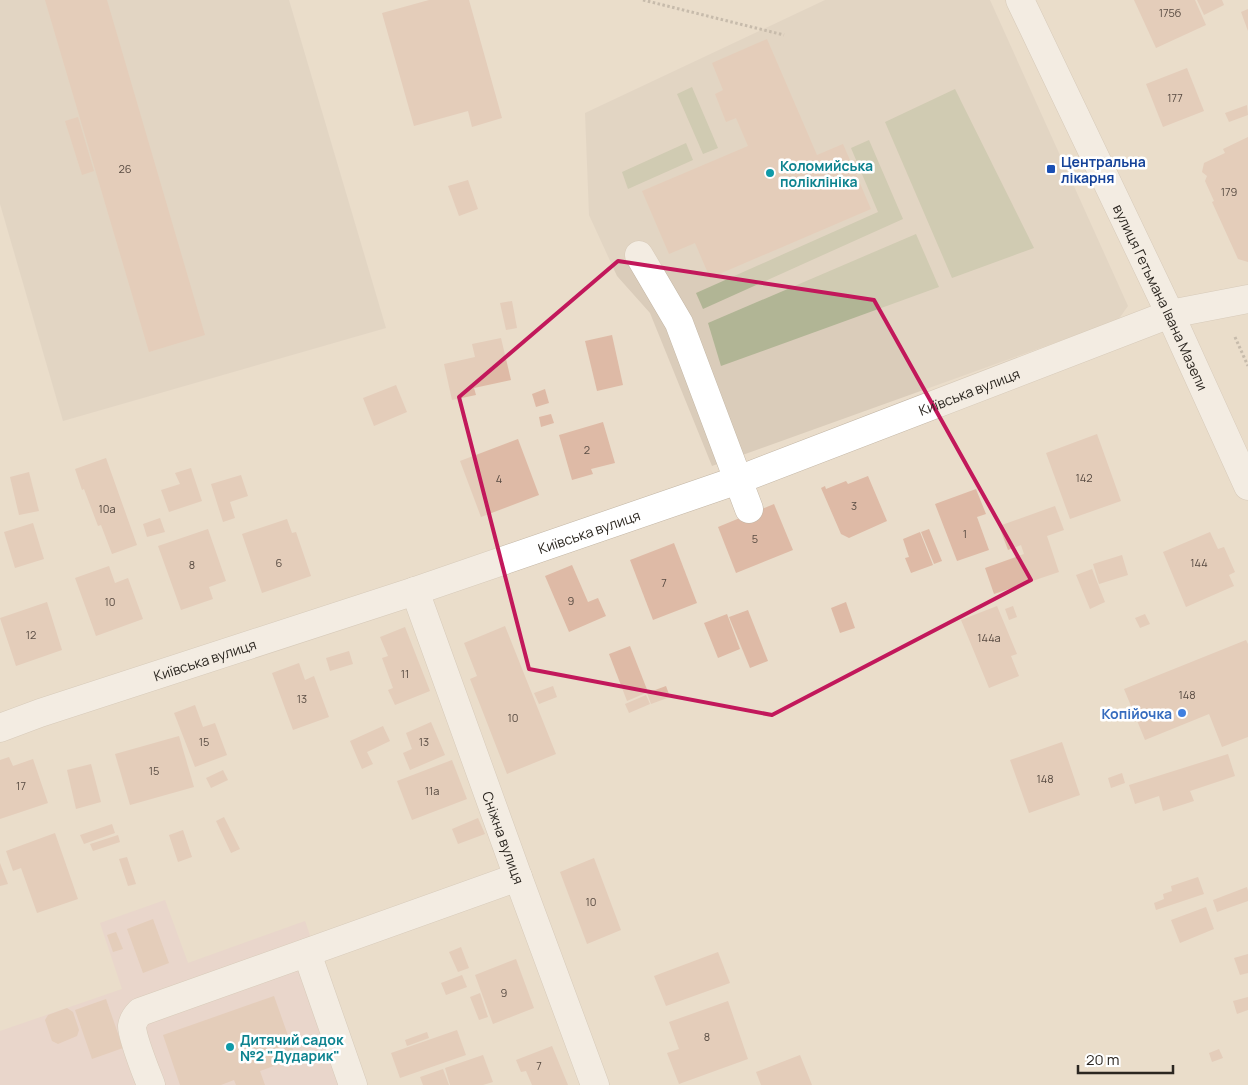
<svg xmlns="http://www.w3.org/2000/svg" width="1248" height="1085" font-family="Manrope,sans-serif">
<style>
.education{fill:#e9cecc}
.medical{fill:#daccba}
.green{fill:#b1b595}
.building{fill:#debaa6}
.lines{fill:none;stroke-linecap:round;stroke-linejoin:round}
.minor-casing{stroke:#c2b5a4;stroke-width:29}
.major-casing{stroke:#c2b5a4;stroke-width:29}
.path{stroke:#9d9386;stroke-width:3;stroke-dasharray:2.5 2.5;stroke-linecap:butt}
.minor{stroke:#fff;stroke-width:28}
.major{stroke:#fff;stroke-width:28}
.marked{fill:none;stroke:#c2185b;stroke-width:4;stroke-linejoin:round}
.transit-dot{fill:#1a4fb4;stroke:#fff;stroke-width:2}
.culture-dot{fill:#0f9aa8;stroke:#fff;stroke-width:2}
.shop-dot{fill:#3f7fe0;stroke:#fff;stroke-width:2}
.labels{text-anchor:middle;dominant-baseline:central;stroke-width:5;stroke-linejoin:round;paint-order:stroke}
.number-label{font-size:11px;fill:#584b42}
.transit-label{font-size:14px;font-weight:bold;fill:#164399;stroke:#fff;text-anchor:start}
.culture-label{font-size:14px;font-weight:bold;fill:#0d838f;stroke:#fff;text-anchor:start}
.street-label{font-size:14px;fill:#2b2620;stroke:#fff}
.shop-label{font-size:14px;font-weight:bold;fill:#366cbe;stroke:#fff;text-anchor:end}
</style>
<rect width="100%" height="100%" fill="#eaddcb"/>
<path class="education" d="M165 900 188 963 305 921 362 1085H0V1031L122 989 100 923Z"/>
<g class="medical">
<path d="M0 0H289L386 328 63 421 0 204Z"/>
<path d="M825 0H990L1128 306 1118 320 712 466 650 313 617 276 589 215 585 113Z"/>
</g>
<g class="green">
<path d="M692 87 718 148 703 154 677 94Z"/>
<path d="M955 89 1034 248 952 278 885 122Z"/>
<path d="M869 140 903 219 703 309 696 293 878 212 851 148Z"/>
<path d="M686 143 693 160 628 189 622 172Z"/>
<path d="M916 234 939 287 721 366 708 323Z"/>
</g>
<g class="building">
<path d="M45 0H107L205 335 149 352Z"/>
<path d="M429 0H469L502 118 472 127 468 111 414 126 382 13Z"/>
<path d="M1134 0H1195L1206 25 1156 48Z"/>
<path d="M1197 0H1222L1224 5 1204 15Z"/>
<path d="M1248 9V31L1241 12Z"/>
<path d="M767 39 817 155 843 144 871 209 710 278 695 243 669 254 642 191 748 146 736 118 726 122 715 94 723 90 712 63Z"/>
<path d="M1187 68 1204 111 1163 127 1146 84Z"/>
<path d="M1247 105 1248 115 1229 122 1225 113Z"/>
<path d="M78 117 94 171 82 175 65 121Z"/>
<path d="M1248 137V262L1238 259 1212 202 1214 201 1205 181 1207 176 1202 172 1204 163 1225 153 1223 149Z"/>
<path d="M468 180 478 209 459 216 448 186Z"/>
<path d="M512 301 517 328 506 330 500 303Z"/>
<path d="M612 335 623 385 597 391 585 341Z"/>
<path d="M501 338 511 380 474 388 476 395 452 400 444 364 475 357 472 344Z"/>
<path d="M396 385 407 412 374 426 363 398Z"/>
<path d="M545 389 549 403 536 407 532 394Z"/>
<path d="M551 414 554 423 541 427 539 417Z"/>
<path d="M603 422 615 463 591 469 593 474 572 480 559 435Z"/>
<path d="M1097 434 1121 501 1070 519 1046 453Z"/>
<path d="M518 439 539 495 481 517 460 461Z"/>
<path d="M106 458 137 545 112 554 101 525 98 526 84 489 82 490 75 469Z"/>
<path d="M191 468 202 501 169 512 161 490 180 484 175 473Z"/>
<path d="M29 472 39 511 19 515 10 477Z"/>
<path d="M241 475 248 496 230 502 235 518 223 522 211 484Z"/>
<path d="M868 476 887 521 849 538 841 534 821 488 825 486 826 489 846 481 848 484Z"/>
<path d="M976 489 986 514 977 517 989 550 957 561 935 504Z"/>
<path d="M774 504 793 550 736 573 718 527Z"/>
<path d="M1055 506 1064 530 1047 536 1059 572 994 594 985 568 1024 554 1021 545 1008 550 999 526Z"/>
<path d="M160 518 165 532 147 537 143 524Z"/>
<path d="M287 519 292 533 296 532 311 576 262 593 242 534Z"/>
<path d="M33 523 44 559 15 568 4 532Z"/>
<path d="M208 529 226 581 209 587 213 599 181 610 158 546Z"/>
<path d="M929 529 942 561 934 564 921 532Z"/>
<path d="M920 532 933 565 911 573 905 558 909 557 903 539Z"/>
<path d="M1210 532 1218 549 1224 547 1235 572 1229 575 1234 586 1186 607 1163 552Z"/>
<path d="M674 543 697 603 653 620 630 560Z"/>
<path d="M1122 555 1128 575 1099 584 1093 564Z"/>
<path d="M572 565 588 602 598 598 606 616 569 632 545 576Z"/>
<path d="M109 566 115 583 128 578 143 619 96 636 75 578Z"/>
<path d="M1092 569 1105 602 1090 609 1076 575Z"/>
<path d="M47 602 62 650 16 666 0 618Z"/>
<path d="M846 602 855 628 840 633 831 608Z"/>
<path d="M997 606 1017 654 1011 656 1019 676 989 688 961 620Z"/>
<path d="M1013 606 1017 617 1009 620 1005 609Z"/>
<path d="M748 610 768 661 750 668 729 617Z"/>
<path d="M727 614 740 649 718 658 704 623Z"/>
<path d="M1145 614 1150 624 1140 628 1135 618Z"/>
<path d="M505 626 556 754 507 774 470 679 477 676 464 643Z"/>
<path d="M405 627 430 691 395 705 388 690 393 688 382 658 388 656 380 637Z"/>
<path d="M1246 640 1248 644V737L1222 747 1209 714 1145 740 1124 689Z"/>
<path d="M630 646 648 692 627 701 609 654Z"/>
<path d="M349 651 353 664 330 671 326 658Z"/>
<path d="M299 663 305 680 314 676 329 717 293 730 272 673Z"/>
<path d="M553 686 557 697 539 704 534 693Z"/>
<path d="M666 686 670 697 651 704 647 693Z"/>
<path d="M646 695 650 704 629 713 625 704Z"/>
<path d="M195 705 203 727 215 723 227 755 195 767 174 713Z"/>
<path d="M431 722 445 755 410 770 403 753 412 749 406 733Z"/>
<path d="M383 726 390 741 367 752 373 764 362 769 350 741Z"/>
<path d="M179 736 194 787 130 805 115 754Z"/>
<path d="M1062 742 1080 795 1029 813 1010 760Z"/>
<path d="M1228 754 1235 776 1190 791 1194 801 1163 811 1159 796 1135 804 1129 785Z"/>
<path d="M9 757 13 766 33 759 48 803 0 819V760Z"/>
<path d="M452 760 467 799 412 820 397 781Z"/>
<path d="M91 764 101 802 76 809 67 770Z"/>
<path d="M223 770 228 780 211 788 206 778Z"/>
<path d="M1122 773 1125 783 1111 788 1108 778Z"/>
<path d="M224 817 240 849 231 853 216 821Z"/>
<path d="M478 818 485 834 458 844 452 829Z"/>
<path d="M112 824 115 833 84 844 80 835Z"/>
<path d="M183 830 192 857 178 862 169 835Z"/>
<path d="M55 833 78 899 37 913 21 868 13 871 6 851Z"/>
<path d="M118 835 120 842 93 851 90 844Z"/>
<path d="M127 857 136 884 128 886 119 859Z"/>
<path d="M594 858 621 930 587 944 560 872Z"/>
<path d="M0 863 8 884 0 886Z"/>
<path d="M1198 877 1204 894 1156 910 1154 903 1164 899 1163 894 1172 891 1171 886Z"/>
<path d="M1247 887 1248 891V901L1217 912 1213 900Z"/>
<path d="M1206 907 1214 929 1180 943 1171 920Z"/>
<path d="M153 919 169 963 143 973 127 929Z"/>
<path d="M116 932 123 949 113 952 107 935Z"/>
<path d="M461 947 469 968 458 972 449 952Z"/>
<path d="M718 952 730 983 666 1006 654 976Z"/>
<path d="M1248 954V973L1240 975 1234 958Z"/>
<path d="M516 959 534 1008 493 1024 475 975Z"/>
<path d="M462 975 467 987 446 995 441 983Z"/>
<path d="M480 993 488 1017 479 1020 470 997Z"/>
<path d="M274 996 296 1058 260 1071 265 1085H236L234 1080 221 1085H180L163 1035Z"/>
<path d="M1248 997V1010L1237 1014 1233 1001Z"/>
<path d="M106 999 123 1048 92 1059 75 1010Z"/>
<path d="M728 1001 748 1059 679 1084 667 1053 679 1049 669 1022Z"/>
<path d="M67 1008 73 1012 79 1030 77 1036 58 1044 52 1041 45 1020 48 1015Z"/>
<path d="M457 1030 466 1055 400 1078 391 1053Z"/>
<path d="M427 1032 429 1038 407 1046 405 1040Z"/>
<path d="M552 1046 568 1085H532L526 1071 521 1072 516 1060Z"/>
<path d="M1219 1049 1223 1058 1212 1062 1209 1053Z"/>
<path d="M483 1055 493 1082 483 1085H450L445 1068Z"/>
<path d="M800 1055 812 1085H761L756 1072Z"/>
<path d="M443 1069 449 1085H423L420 1077Z"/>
</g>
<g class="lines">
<defs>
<g id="minor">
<path d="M639 255 679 323 749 509"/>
<path id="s1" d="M415 591 518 877 595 1085"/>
<path id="s2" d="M0 728 40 713 415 591 738 480 1170 314 1248 299"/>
<path d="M307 953 353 1085"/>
<path d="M151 1085C146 1072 132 1038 132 1026 133 1020 136 1016 140 1012L518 877"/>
</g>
<g id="major">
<path id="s3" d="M1020 0 1170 314 1248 486"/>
</g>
</defs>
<use href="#minor" class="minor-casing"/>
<use href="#major" class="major-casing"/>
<g class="path">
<path d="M643 0 784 35"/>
<path d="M1235 337 1248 366"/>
</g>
<use href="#minor" class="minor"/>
<use href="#major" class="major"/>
</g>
<path d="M0 0H1248V1085H0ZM618 261 874 300 1031 580 772 715 529 669 459 397Z" fill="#eaddcb" fill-opacity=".55" fill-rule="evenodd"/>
<path class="marked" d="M618 261 874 300 1031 580 772 715 529 669 459 397Z"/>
<rect class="transit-dot" x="1046" y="164" width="10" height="10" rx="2.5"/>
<g class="culture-dot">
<circle cx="770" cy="173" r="5"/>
<circle cx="230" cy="1047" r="5"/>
</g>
<circle class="shop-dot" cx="1182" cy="713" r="5"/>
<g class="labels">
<g class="number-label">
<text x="1170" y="12">175б</text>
<text x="1175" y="97">177</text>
<text x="125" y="168">26</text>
<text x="1229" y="191">179</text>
<text x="587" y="449">2</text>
<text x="1084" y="477">142</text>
<text x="499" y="478">4</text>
<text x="854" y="505">3</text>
<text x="107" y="508">10а</text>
<text x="965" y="533">1</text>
<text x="755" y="538">5</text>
<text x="279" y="562">6</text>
<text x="1199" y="562">144</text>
<text x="192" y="564">8</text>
<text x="664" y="582">7</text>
<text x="571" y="600">9</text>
<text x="110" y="601">10</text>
<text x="31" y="634">12</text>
<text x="989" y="637">144а</text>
<text x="405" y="673">11</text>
<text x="1187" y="694">148</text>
<text x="302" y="698">13</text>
<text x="513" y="717">10</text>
<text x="204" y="741">15</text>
<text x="424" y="741">13</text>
<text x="154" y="770">15</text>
<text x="1045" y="778">148</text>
<text x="21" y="785">17</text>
<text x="432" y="790">11а</text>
<text x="591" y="901">10</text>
<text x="504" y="992">9</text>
<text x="707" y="1036">8</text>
<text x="539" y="1065">7</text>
</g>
<g class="transit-label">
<text x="1061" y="161">Центральна<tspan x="1061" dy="16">лікарня</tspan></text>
</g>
<g class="culture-label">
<text x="780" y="165">Коломийська<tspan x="780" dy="16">поліклініка</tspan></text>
<text x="240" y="1039">Дитячий садок<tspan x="240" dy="16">№2 "Дударик"</tspan></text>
</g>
<g class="street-label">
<text stroke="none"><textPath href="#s3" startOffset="329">вулиця Гетьмана Івана Мазепи</textPath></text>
<text stroke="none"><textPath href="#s2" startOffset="1026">Київська вулиця</textPath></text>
<text stroke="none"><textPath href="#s2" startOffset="621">Київська вулиця</textPath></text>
<text stroke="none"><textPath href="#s2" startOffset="216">Київська вулиця</textPath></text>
<text stroke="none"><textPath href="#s1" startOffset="262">Сніжна вулиця</textPath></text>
</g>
<g class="shop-label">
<text x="1172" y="713">Копійочка</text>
</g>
</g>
<path d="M1078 1065v8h95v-8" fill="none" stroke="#2b2620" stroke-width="2.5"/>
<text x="1086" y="1065" font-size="15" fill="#2b2620" stroke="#ffffff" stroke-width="4" paint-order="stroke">20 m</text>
</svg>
